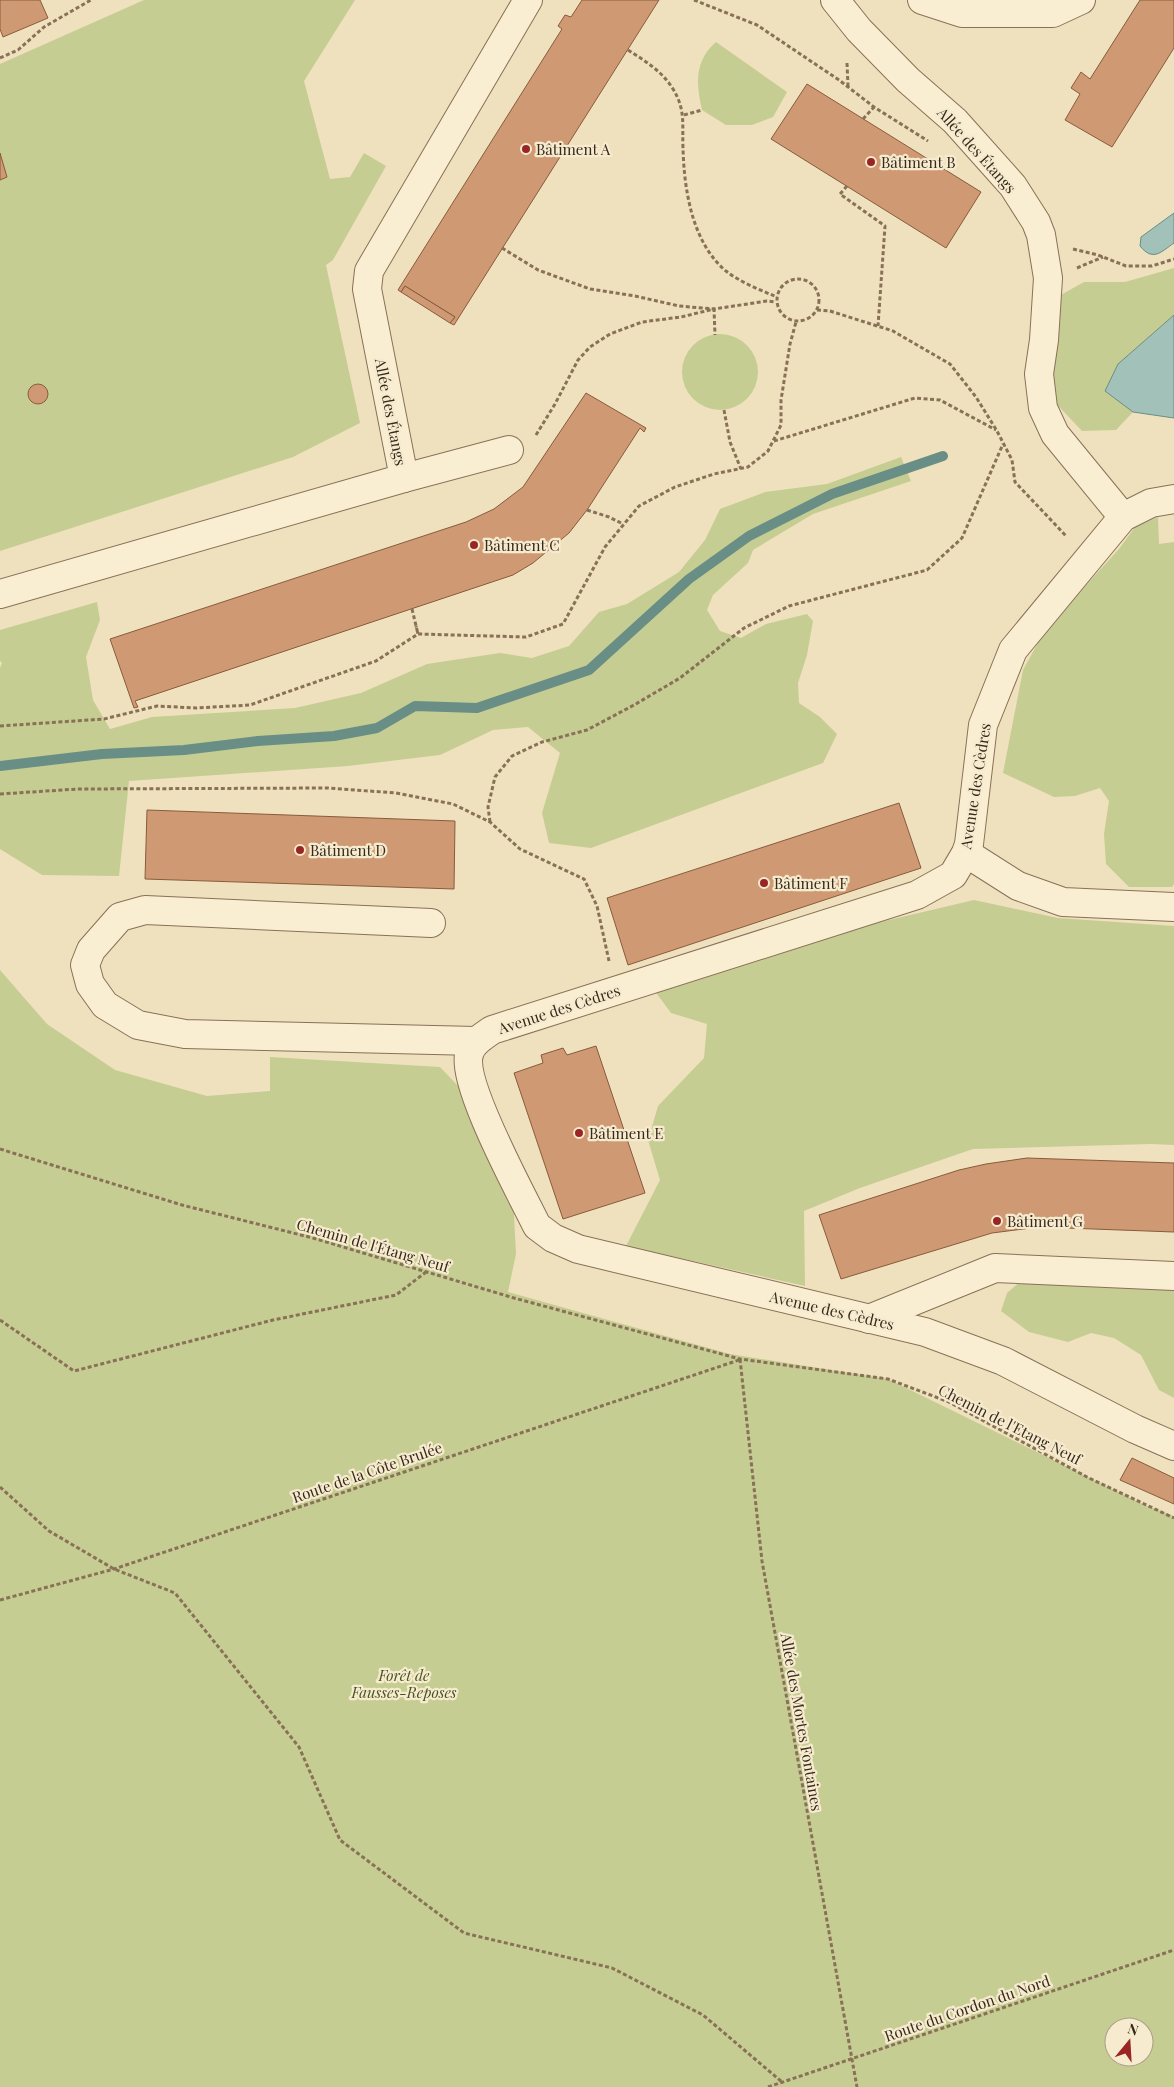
<svg xmlns="http://www.w3.org/2000/svg" width="1174" height="2087" font-family="'Playfair Display',serif">
<style>
.green{fill:#c6cd92;fill-rule:evenodd}
.water{fill:#a2c1b8;stroke:#698e85}
.lines{fill:none;stroke-linecap:round;stroke-linejoin:round}
.stream{stroke:#698e85;stroke-width:10}
.building{fill:#cf9a73;stroke:#885b3c}
.minor-casing{stroke:#887157;stroke-width:30}
.path{stroke:#887157;stroke-width:3;stroke-dasharray:4 2.5;stroke-linecap:butt}
.minor{stroke:#faeed2;stroke-width:28}
.poi-dot{fill:#992525;stroke:#f6ebce;stroke-width:2}
.labels{text-anchor:middle;dominant-baseline:central;stroke-width:4.5;stroke-linejoin:round;paint-order:stroke}
.poi-label{font-size:15px;fill:#37291c;stroke:#f6ebce;text-anchor:start}
.street-label{font-size:15px;fill:#37291c;stroke:#f6ebce}
.park-label{font-size:15px;font-style:italic;fill:#475422;stroke:#f6ebce}
</style>
<rect width="100%" height="100%" fill="#efe1be"/>
<g class="green">
<path d="M144 0H355L304 81 330 179 350 177 364 153 386 166 333 260 326 265 360 423 293 457 0 551V64Z"/>
<path d="M716 42 787 92 773 117 752 125H726L702 110C696 84 694 61 716 42Z"/>
<path d="M1174 268V315L1118 364 1106 391 1133 412 1116 430 1082 431 1050 397 1057 297 1084 282H1125Z"/>
<circle cx="720" cy="372" r="38"/>
<path d="M901 457 911 481 813 514 753 550 748 563 713 595 707 610 720 631 741 638 766 624 807 614 813 621 807 655 798 683 799 703 820 717 837 734 823 763 591 848 549 843 542 813 560 753 528 727 493 730 440 755 348 766 129 781 119 876 42 875 0 849V668L2 663 0 661V630L97 602 100 620 86 657 93 700 110 729 152 717 295 708 361 693 427 664 500 653 532 658 569 646 599 612 627 604 679 572 705 540 720 509 765 492 827 484Z"/>
<path d="M1158 517 1159 544 1174 542V884L1172 887H1129L1106 864 1104 834 1109 801 1100 788 1075 796 1054 797 1003 773 1023 670 1045 630 1119 549 1135 527Z"/>
<path d="M974 900 1058 918 1174 926V1145L1151 1144 973 1149 860 1188 804 1211 805 1286 626 1246 660 1180 648 1140 658 1106 704 1058 707 1024 671 1013 654 990 855 928Z"/>
<path d="M0 970 47 1024 115 1070 207 1096 270 1091V1057L440 1067 461 1089 513 1196 516 1254 508 1292 730 1354 888 1379 1145 1505 1174 1516V2087H0ZM1114 2027H1144V2057H1114Z"/>
<path d="M1022 1280 1174 1289V1398L1159 1390 1141 1355 1114 1338 1091 1333 1068 1342 1029 1332 1001 1311 1007 1293Z"/>
</g>
<g class="water">
<path d="M1174 213V243C1161 252 1153 262 1140 246L1141 237Z"/>
<path d="M1174 315V418L1133 412 1105 391 1118 364Z"/>
</g>
<g class="lines">
<path class="stream" d="M0 766 102 754 184 750 258 741 334 736 377 728 415 706 477 708 589 670 689 579 749 536 832 494 943 456"/>
</g>
<g class="building">
<path d="M0 0H40L48 18 3 37 0 29Z"/>
<path d="M582 0H659L454 325 450 323 455 317 405 286 401 292 398 290 562 29 558 26 565 15 571 17Z"/>
<path d="M1140 0H1174V48L1112 147 1065 120 1080 94 1071 88 1081 72 1090 79Z"/>
<path d="M807 84 981 192 946 248 771 139Z"/>
<path d="M0 153 7 177 0 180Z"/>
<path d="M405 286 455 317 450 323 401 292Z"/>
<circle cx="38" cy="394" r="10"/>
<path d="M586 393 646 428 644 432 640 428 587 510 569 533 533 563 513 575 135 701 138 707 134 708 110 639 466 522 494 509 523 487Z"/>
<path d="M899 803 921 868 628 965 607 898Z"/>
<path d="M147 810 455 821 454 889 145 879Z"/>
<path d="M596 1046 645 1193 563 1219 514 1073 543 1063 541 1055 563 1048 567 1055Z"/>
<path d="M1027 1158 1174 1163V1232L1039 1227 992 1233 841 1279 819 1215 959 1170 986 1164Z"/>
<path d="M1132 1458 1174 1478V1504L1120 1480Z"/>
</g>
<g class="lines">
<defs>
<g id="minor">
<path d="M835 0 859 30 908 80 955 121 1013 186 1036 222 1041 235 1048 278 1044 340 1039 374 1043 408 1055 434 1123 517"/>
<path d="M922 0 962 13H1053L1081 0"/>
<path d="M404 478 509 450"/>
<path d="M1174 499 1151 503 1123 517 1013 650 983 725 969 844 966 853 953 875 917 895 492 1030C484 1036 474 1041 470 1051 458 1079 522 1195 537 1226L553 1238 578 1249 925 1332 1003 1361 1135 1429 1174 1446"/>
<path d="M0 594 404 478 367 289 369 271 528 0"/>
<path d="M966 853 1018 886 1063 902 1174 907"/>
<path d="M431 923 145 910 120 917 91 950 85 965 90 984 105 1005 138 1025 185 1034 476 1041"/>
<path d="M869 1319 995 1268 1174 1276"/>
</g>
</defs>
<use href="#minor" class="minor-casing"/>
<g class="path">
<path d="M694 0 757 25 839 80 874 107 928 141"/>
<path d="M628 50C645 61 662 71 673 89 686 110 682 125 683 148 684 189 692 243 726 271 740 282 760 290 777 297"/>
<path d="M0 58 18 50 44 27 91 0"/>
<path d="M847 63 848 86"/>
<path d="M684 115 702 110"/>
<path d="M863 119 874 107"/>
<path d="M847 186 840 194 885 226 878 326"/>
<path d="M502 248 538 270 590 289 635 296 679 306 714 309 767 301 776 302"/>
<path d="M1073 249 1098 255 1126 266H1152L1174 259"/>
<path d="M1077 268 1103 257"/>
<circle cx="798" cy="300" r="21"/>
<path d="M817 310 830 311 893 331 950 364 976 397 997 431 1012 460 1015 482 1067 537"/>
<path d="M724 410 730 442 741 469"/>
<path d="M536 435 555 404 578 360 590 347 610 334 642 322 681 317 714 309 715 335"/>
<path d="M774 441 915 398 940 400 996 430"/>
<path d="M587 510 609 517 623 524"/>
<path d="M412 609 418 634 416 626"/>
<path d="M0 726 104 719 157 706 196 708 250 705 376 661 418 634 526 637 563 624 605 547 639 506 675 487 714 474 748 467 768 451 781 425V400L790 344 796 322"/>
<path d="M0 794 78 789 328 788 396 793 453 804 490 822 520 849 584 879 597 906 609 961"/>
<path d="M490 822 488 807 495 777 512 756 542 742 587 730 634 705 680 678 744 628 789 606 927 570 962 538 1003 444"/>
<path d="M0 1149 182 1205 313 1238 514 1298 740 1359 888 1379 949 1402 1087 1477 1174 1518"/>
<path d="M0 1320 74 1371 273 1320 396 1295 426 1272"/>
<path d="M740 1359 762 1561 857 2087"/>
<path d="M0 1487 49 1531 114 1569 175 1593 299 1747 340 1840 464 1933 612 1968 703 2015 782 2082"/>
<path d="M0 1600 114 1569 739 1360"/>
<path d="M768 2087 1174 1950"/>
</g>
<use href="#minor" class="minor"/>
</g>
<g class="poi-dot">
<circle cx="526" cy="149" r="5"/>
<circle cx="871" cy="162" r="5"/>
<circle cx="474" cy="545" r="5"/>
<circle cx="300" cy="850" r="5"/>
<circle cx="764" cy="883" r="5"/>
<circle cx="579" cy="1133" r="5"/>
<circle cx="997" cy="1221" r="5"/>
</g>
<g class="labels">
<g class="poi-label">
<text x="536" y="149">Bâtiment A</text>
<text x="881" y="162">Bâtiment B</text>
<text x="484" y="545">Bâtiment C</text>
<text x="310" y="850">Bâtiment D</text>
<text x="774" y="883">Bâtiment F</text>
<text x="589" y="1133">Bâtiment E</text>
<text x="1007" y="1221">Bâtiment G</text>
</g>
<g class="street-label">
<text transform="translate(977 150) rotate(48)">Allée des Étangs</text>
<text transform="translate(391 412) rotate(79)">Allée des Étangs</text>
<text transform="translate(975 786) rotate(-81)">Avenue des Cèdres</text>
<text transform="translate(559 1009) rotate(-18)">Avenue des Cèdres</text>
<text transform="translate(373 1245) rotate(16)">Chemin de l'Étang Neuf</text>
<text transform="translate(832 1310) rotate(13)">Avenue des Cèdres</text>
<text transform="translate(1010 1424) rotate(27)">Chemin de l'Etang Neuf</text>
<text transform="translate(367 1472) rotate(-19)">Route de la Côte Brulée</text>
<text transform="translate(802 1722) rotate(80)">Allée des Mortes Fontaines</text>
<text transform="translate(967 2008) rotate(-19)">Route du Cordon du Nord</text>
</g>
<g class="park-label">
<text x="404" y="1675">Forêt de<tspan x="404" dy="17">Fausses-Reposes</tspan></text>
</g>
</g>
<g transform="translate(1129 2042) rotate(18)"><circle r="24" fill="#f6ebce" stroke="#aa9d87"/>
<path d="M0-4L9 19L0 12L-9 19Z" fill="#992525"/>
<text y="-8" font-size="14" font-weight="bold" text-anchor="middle" fill="#37291c">N</text>
</g>
</svg>
